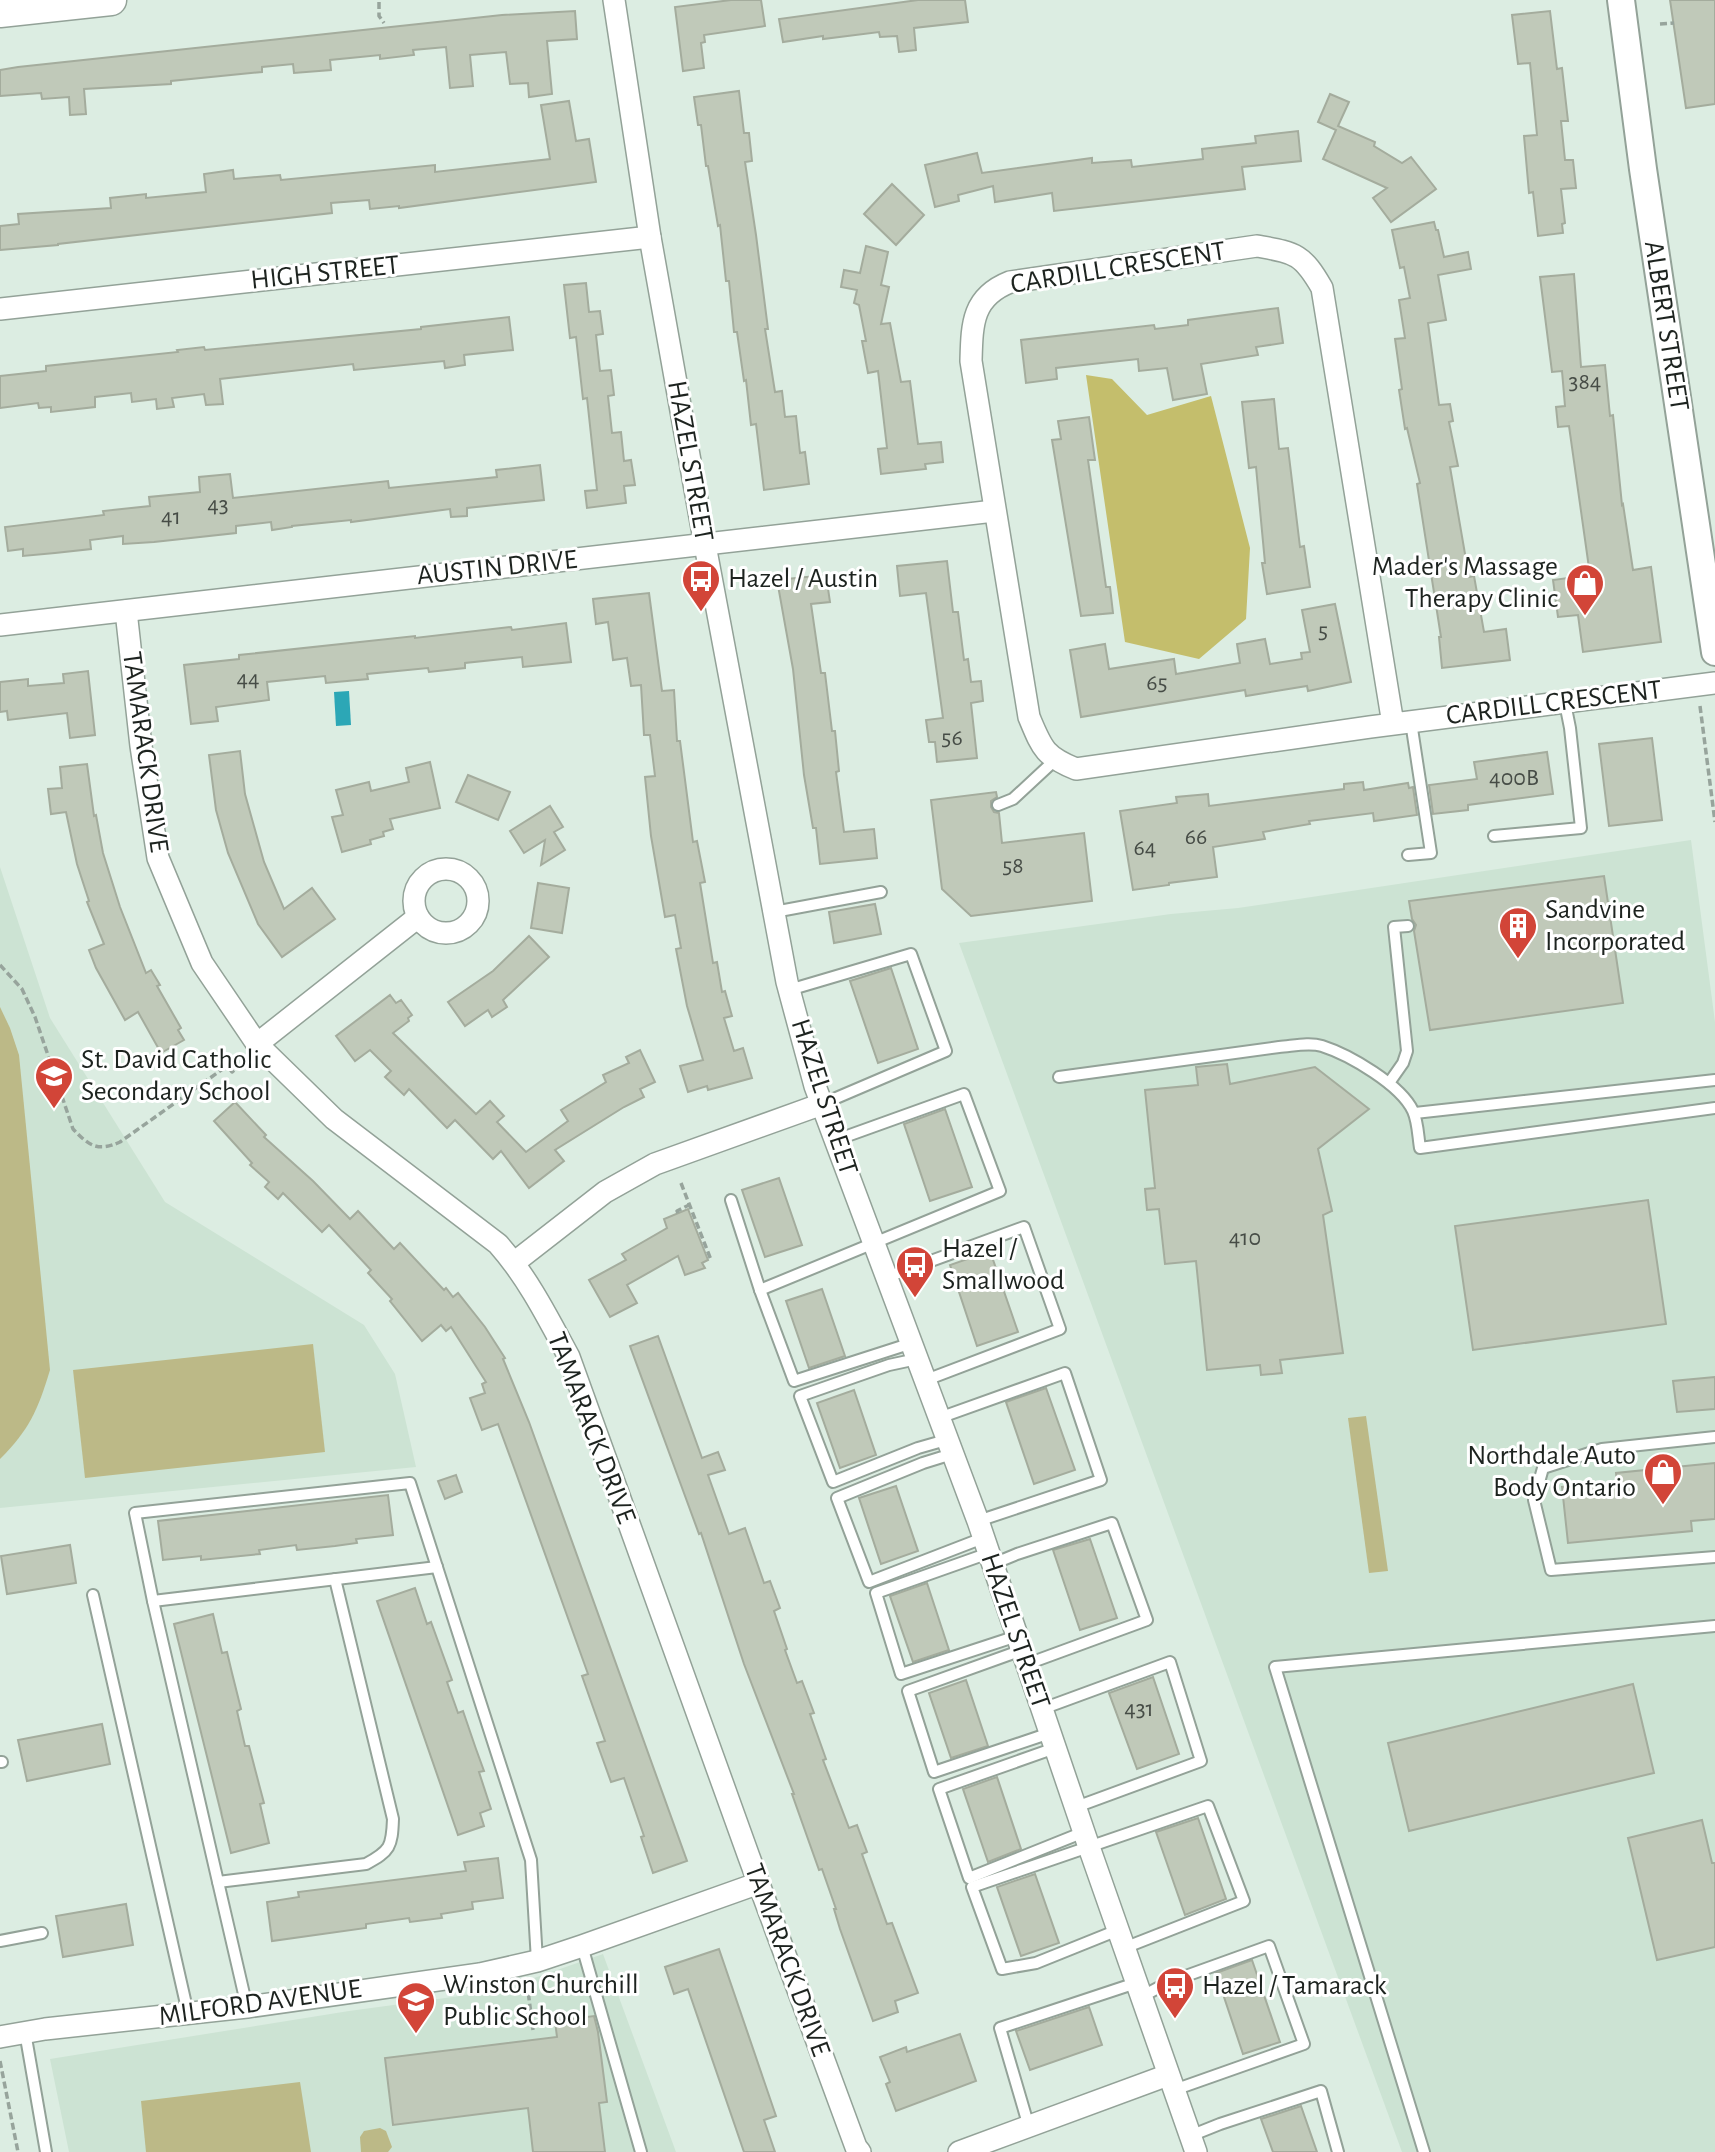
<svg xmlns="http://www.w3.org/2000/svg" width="1715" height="2152" font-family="'Alegreya Sans',sans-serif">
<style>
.built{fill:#cce3d3}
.green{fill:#bcb987}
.forest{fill:#c4be6c}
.water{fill:#2ca7b6}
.building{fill:#c0c9b9;stroke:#a4ac9d;stroke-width:2}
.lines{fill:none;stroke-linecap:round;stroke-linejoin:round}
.service-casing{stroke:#93a298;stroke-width:14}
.minor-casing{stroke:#93a298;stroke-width:24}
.tertiary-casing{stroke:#93a298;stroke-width:30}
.secondary-casing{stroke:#93a298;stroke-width:33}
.path{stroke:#97a49c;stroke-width:3.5;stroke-dasharray:7 3.5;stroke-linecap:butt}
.service{stroke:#fff;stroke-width:10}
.minor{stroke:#fff;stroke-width:21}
.tertiary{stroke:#fff;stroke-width:26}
.secondary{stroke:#fff;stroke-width:30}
.labels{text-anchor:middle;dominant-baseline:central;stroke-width:6;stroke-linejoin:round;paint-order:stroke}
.number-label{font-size:24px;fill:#464c46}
.street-label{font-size:28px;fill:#1d231f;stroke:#fff}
.poi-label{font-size:28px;fill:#1d231f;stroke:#fff;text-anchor:start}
</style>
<rect width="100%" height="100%" fill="#dcede2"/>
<g class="built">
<path d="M1691 840 1715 1022V2152H1402L959 943 1171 914 1238 908Z"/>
<path d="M0 867 50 1018 165 1202 364 1325 395 1374 416 1467 0 1508Z"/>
<path d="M603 1954 676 2152H69L50 2059 349 2011 460 1996 517 1984Z"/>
</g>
<g class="green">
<path d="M0 1007 10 1028 19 1055 50 1370C38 1410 29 1430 0 1459Z"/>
<path d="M313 1344 325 1452 85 1478 73 1370Z"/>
<path d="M1366 1416 1388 1571 1369 1573 1348 1418Z"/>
<path d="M300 2082 311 2152H146L141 2101Z"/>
<path d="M380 2128 386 2131 392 2147 388 2152H361L360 2137 364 2131Z"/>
</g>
<path class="forest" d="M1086 375 1112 379 1147 415 1211 396 1250 548 1246 619 1199 659 1125 642Z"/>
<path class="water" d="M349 691 351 725 336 726 334 692Z"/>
<g class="building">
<path d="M731 0H761L765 26 704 35 705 42 701 43 704 68 683 71 675 7Z"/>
<path d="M918 0H965L968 22 914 28 916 50 899 52 897 36 880 37 879 32 823 39V36L783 42 779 19Z"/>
<path d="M1670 0H1715V104L1686 108Z"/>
<path d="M575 11 577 39 547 41 552 94 529 97 528 83 510 84 506 52 470 55 473 86 450 88 446 47 413 50 414 55 380 59V55L330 60 331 70 294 73 293 64 262 67V72L171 81V84L84 89 86 114 70 115 69 97 42 99 41 93 0 96V70L18 67 502 15Z"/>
<path d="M1550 11 1557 69 1562 68 1568 121H1561L1565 160H1573L1576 188 1561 189 1565 223 1562 224 1563 233 1538 236 1533 192 1529 193 1524 136 1537 135 1530 63 1518 64 1512 15Z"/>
<path d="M739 91 744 133H749L752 161 745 162 756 235 768 329H765L775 392 782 391 785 417 796 416 800 453 805 452 809 484 764 490 756 424 751 425 746 380 744 381 737 332H734L729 281H726L720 225 718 226 708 166H706L701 125H698L694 97Z"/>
<path d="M1330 94 1349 102 1338 126 1375 142 1374 146 1402 163 1411 157 1436 189 1391 222 1373 198 1387 188 1323 159 1336 130 1318 122Z"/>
<path d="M569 101 576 141 589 139 596 182 399 208V206L370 209 369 200 331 203 332 213 58 244V245L0 250V226L19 224 18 214 111 208 110 198 146 194V198L206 192 204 174 233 170 234 179 280 175 281 180 435 165V172L550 159 541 105Z"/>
<path d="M1298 131 1301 161 1242 167 1245 189 1054 211 1052 193 995 202 993 186 958 195 959 201 935 207 925 165 977 153 982 173 1092 158V163L1131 160 1132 167 1203 159 1202 149 1256 143 1255 136Z"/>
<path d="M892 184 924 215 896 245 864 214Z"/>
<path d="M1434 222 1436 230H1438L1444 257 1468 252 1471 269 1438 275 1446 320 1428 323 1439 405 1450 404 1453 421 1449 422 1458 466 1450 467 1469 577 1474 576 1484 632 1506 629 1510 660 1442 668 1439 637H1441L1417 484 1420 483 1407 428 1405 429 1399 390 1402 389 1395 339 1405 338 1399 300 1410 298 1404 267 1400 268 1392 230Z"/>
<path d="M866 246 888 252 881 285 889 287 881 324 890 323 901 382 910 381 918 444 941 442 943 462 925 464 926 469 881 474 878 449 887 448 878 371 868 373 862 341H866L859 305 854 303 857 290 841 287 844 270 860 273Z"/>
<path d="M1574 274 1581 367 1605 365 1610 416 1613 415 1622 505 1623 504 1633 570 1651 567 1661 642 1583 652 1578 615 1558 617 1553 580 1590 575 1569 426 1558 427 1556 407 1565 406 1562 371 1552 372 1540 277Z"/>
<path d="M586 283 589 312 600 311 603 334 596 335 600 371 611 370 614 395 608 396 612 433 621 432 624 461 631 460 635 485 624 486 626 503 587 508 585 491 597 490 587 398 583 399 576 337 570 338 564 285Z"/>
<path d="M1278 308 1283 343 1256 347 1258 355 1201 364 1207 394 1173 400 1167 368 1139 371 1138 359 1056 368 1057 379 1026 383 1021 340 1154 325 1155 329 1188 325V320Z"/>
<path d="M509 317 513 350 464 355 465 365 445 368 444 361 354 370 353 364 220 379 223 404 206 405 204 394 172 398 174 407 157 409 156 399 132 402 131 393 95 397V407L51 412V407L39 408 38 403 0 408V376L46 371V366L178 352 177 350 204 347 205 350 421 329V327Z"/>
<path d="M1274 399 1279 449 1288 448 1300 547 1304 546 1310 587 1267 594 1262 563H1265L1256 467 1249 468 1242 402Z"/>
<path d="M1089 417 1095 460H1088L1106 587H1110L1113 613 1081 616 1052 440 1061 439 1058 421Z"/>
<path d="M540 465 544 500 467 508V516L451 517 450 509 351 522V520L292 526V527L272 530 271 522 236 526V533L154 542 123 544V536L90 540 91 549 55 553 23 556V549L8 551 5 527 104 515 103 511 150 506 149 497 200 492 199 477 230 474 233 498 388 481 389 488 497 477 496 470Z"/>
<path d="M947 561 953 612H958L964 660 968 659 971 682 981 681 983 701 971 703 977 758 937 762 935 742H929L926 720 943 718 926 593 900 596 897 566Z"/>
<path d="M826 575 830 602 811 604 821 673H825L832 731H835L839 771 836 772 844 832 874 829 877 858 820 864 816 828H813L804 775 793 669 777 580Z"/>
<path d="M649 593 662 691 674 690 677 741H680L693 842 697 841 705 882 700 883 713 963 717 962 722 992 725 991 732 1016 724 1018 734 1051 743 1048 752 1078 708 1090 707 1086 688 1092 680 1066 703 1060 687 1006 676 949 681 948 675 915 665 917 651 836 645 777 655 776 650 735H644L641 685 631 686 627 658 613 660 608 622 596 624 593 599Z"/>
<path d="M1335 604 1351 682 1308 691 1307 686 1246 696 1245 690 1081 717 1070 650 1105 644 1109 669 1174 659 1176 674 1240 663 1237 644 1265 639 1270 664 1302 659 1301 653 1310 652 1302 610Z"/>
<path d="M566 623 571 662 523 667 522 657 465 663V668L429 672 428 668 367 674 368 679 326 683 325 676 267 682 269 700 216 707 218 721 191 724 184 665 239 659V655L415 636V638L511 627 512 630Z"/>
<path d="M88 671 95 735 70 738 67 713 8 720 7 711 0 712V682L28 679V686L64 683 63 674Z"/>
<path d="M1652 738 1662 820 1609 826 1599 744Z"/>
<path d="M240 751 245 794 264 862 284 909 312 888 335 919 282 957 258 924 228 853 216 810 209 755Z"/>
<path d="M1547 752 1553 794 1468 805V810L1433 814 1429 785 1477 779 1474 762Z"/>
<path d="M430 762 440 808 390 819 393 829 383 832 384 836 370 840 371 844 342 852 332 817 343 815 336 790 369 782 371 791 409 782 406 768Z"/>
<path d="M87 764 94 816 96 815 103 853 120 907 146 973 151 970 160 985 157 986 181 1028 178 1030 184 1040 161 1053 138 1012 125 1020 96 968 89 950 104 944 87 902 89 901 77 864 66 812 51 814 48 789 62 788 60 767Z"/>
<path d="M468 775 510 792 498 820 456 802Z"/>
<path d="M1363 782 1364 790 1408 783 1409 788 1413 787 1417 815 1374 821 1373 813 1309 821 1310 824 1263 832 1265 839 1213 847 1217 877 1169 883V885L1133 890 1120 811 1177 803 1176 797 1208 794 1209 806 1344 789V784Z"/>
<path d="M996 792 997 797 991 801V807L994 812 999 813 1002 843 1084 833 1092 901 971 916 942 889 931 800Z"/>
<path d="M550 806 563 827 554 832 565 850 541 865 545 840 524 853 510 831Z"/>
<path d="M1604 876 1623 1003 1430 1030 1414 931 1416 925 1412 919 1409 901Z"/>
<path d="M538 883 569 888 562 933 531 928Z"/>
<path d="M875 904 881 934 834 943 829 912Z"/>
<path d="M529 936 549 957 503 1000 507 1007 492 1017 488 1010 465 1026 448 1002 493 971Z"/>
<path d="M891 968 918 1049 878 1063 850 981Z"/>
<path d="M390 995 396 1003 401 1000 412 1015 408 1018 409 1021 393 1033 476 1114 490 1101 504 1116 497 1122 526 1152 568 1121 561 1110 606 1082 603 1075 629 1063 626 1057 640 1050 655 1082 640 1089 644 1097 624 1107 555 1150 564 1161 529 1188 501 1151 493 1159 455 1120 447 1128 409 1089 404 1095 385 1077 391 1071 370 1050 355 1061 336 1036Z"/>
<path d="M1227 1064 1230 1084 1315 1067 1369 1109 1318 1149 1332 1211 1323 1215 1343 1353 1280 1360 1282 1373 1261 1375 1260 1365 1207 1370 1196 1261 1165 1264 1159 1209 1147 1210 1145 1189 1155 1188 1145 1090 1198 1085 1196 1067Z"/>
<path d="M235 1102 266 1135 264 1137 313 1181 350 1219 358 1211 394 1249 400 1243 444 1290 446 1288 453 1297 458 1293 485 1327 505 1358 503 1359 529 1422 687 1861 653 1873 641 1837 644 1836 624 1778 611 1782 597 1743 605 1741 582 1676 588 1674 516 1473 498 1424 482 1430 470 1398 485 1393 482 1384 486 1382 451 1327 446 1331 441 1325 422 1341 390 1301 392 1299 368 1273 371 1270 329 1225 322 1232 283 1193 278 1199 265 1187 269 1182 250 1165 252 1163 214 1121Z"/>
<path d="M945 1109 972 1187 930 1201 904 1124Z"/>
<path d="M779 1178 802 1245 765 1257 742 1190Z"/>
<path d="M1648 1200 1666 1324 1473 1350 1455 1226Z"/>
<path d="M688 1209 708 1260 702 1263 705 1268 685 1275 678 1256 627 1285 637 1303 610 1317 589 1280 626 1260 622 1254 667 1228 664 1219Z"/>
<path d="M990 1251 1018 1332 977 1346 950 1265Z"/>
<path d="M822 1289 845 1356 809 1368 786 1301Z"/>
<path d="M658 1336 702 1458 718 1452 725 1470 708 1475 729 1534 745 1528 764 1583 770 1581 780 1608 774 1611 787 1649 785 1650 797 1683 802 1681 814 1713 810 1714 826 1759 823 1760 849 1828 857 1825 867 1852 862 1854 887 1924 892 1923 918 1993 895 2001 898 2012 873 2021 840 1929 834 1909H836L822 1869 819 1870 792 1794H794L744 1664 701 1533 699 1534 681 1485 630 1346Z"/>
<path d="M1715 1377V1409L1677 1412 1673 1381Z"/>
<path d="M1046 1388 1075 1470 1034 1484 1006 1402Z"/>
<path d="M854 1390 876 1455 840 1468 817 1403Z"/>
<path d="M1715 1463V1519L1691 1521 1692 1531 1568 1543 1562 1487 1617 1482 1616 1473Z"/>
<path d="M456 1475 462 1492 445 1499 438 1481Z"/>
<path d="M896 1486 918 1551 881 1564 859 1498Z"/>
<path d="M388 1495 393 1535 356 1539 357 1543 335 1546 297 1550 296 1545 259 1550 260 1554 201 1560V1556L163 1560 158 1521Z"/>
<path d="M1090 1539 1117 1618 1080 1630 1053 1550Z"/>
<path d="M70 1545 76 1583 7 1594 1 1556Z"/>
<path d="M927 1583 949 1650 913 1662 890 1596Z"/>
<path d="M415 1588 427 1624 431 1622 452 1680 447 1682 458 1713 463 1711 476 1749 484 1771 479 1772 491 1809 480 1813 484 1826 458 1835 377 1601Z"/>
<path d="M213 1614 222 1653 227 1652 232 1673 241 1709 237 1711 245 1746H249L260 1788 264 1803 260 1804 269 1843 231 1853 174 1624Z"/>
<path d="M1153 1677 1179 1754 1137 1769 1109 1693Z"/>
<path d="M966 1680 988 1746 951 1758 929 1693Z"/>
<path d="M1633 1684 1654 1773 1409 1831 1388 1743Z"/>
<path d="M102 1724 110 1764 27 1781 18 1740Z"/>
<path d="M997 1777 1021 1849 988 1862 963 1789Z"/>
<path d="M1198 1818 1226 1899 1185 1915 1156 1832Z"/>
<path d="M1702 1820 1712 1863H1715V1947L1657 1960 1628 1838Z"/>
<path d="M498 1858 503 1898 472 1902 473 1909 441 1914 442 1918 410 1922 409 1918 366 1924V1928L272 1941 267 1902 299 1897 298 1892 466 1871 464 1862Z"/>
<path d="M1035 1874 1059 1943 1021 1956 997 1887Z"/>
<path d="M126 1904 133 1945 63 1957 56 1916Z"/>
<path d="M719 1949 776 2116 764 2120 775 2152H744L688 1989 674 1994 665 1967Z"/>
<path d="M1252 1960 1280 2042 1243 2054 1216 1973Z"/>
<path d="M1089 2007 1102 2045 1030 2070 1016 2031Z"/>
<path d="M594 2016 598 2032 607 2102 599 2103 605 2152H533L528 2108 393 2125 385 2058 557 2037 555 2021Z"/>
<path d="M960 2034 976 2081 896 2111 886 2084 890 2082 880 2057 906 2047 907 2052Z"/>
<path d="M1301 2106 1317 2152H1273L1261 2119Z"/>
</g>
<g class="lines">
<defs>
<g id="service">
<path d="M998 805 1013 799 1055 760"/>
<path d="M1494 836 1581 828 1570 728 1565 703"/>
<path d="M1408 855 1431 853 1411 722"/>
<path d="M774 912 881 892"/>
<path d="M789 990 911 954 946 1051 822 1104"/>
<path d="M1059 1077 1279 1047C1293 1046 1309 1042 1322 1046 1350 1055 1401 1085 1413 1111 1418 1122 1418 1136 1420 1148L1715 1108"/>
<path d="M1389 1083 1403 1063 1407 1051 1394 927 1408 926"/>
<path d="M1415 1113 1715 1080"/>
<path d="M731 1200 760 1290 794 1381 912 1343"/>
<path d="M887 1277 1024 1227 1060 1329 926 1380"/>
<path d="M760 1290 1000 1191 964 1094 836 1140"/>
<path d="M917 1359 889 1365 800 1396 833 1482 918 1448 946 1440"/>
<path d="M939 1418 1065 1373 1101 1480 978 1521"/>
<path d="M1715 1437 1602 1449 1543 1468 1534 1500 1551 1570 1715 1557"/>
<path d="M952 1454 923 1463 837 1498 869 1582 983 1538"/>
<path d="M989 1553 876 1593 901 1674 1017 1636"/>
<path d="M993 1564 1017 1554 1112 1523 1147 1620 1027 1664"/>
<path d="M93 1595 188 2013"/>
<path d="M153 1601 437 1567"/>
<path d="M1022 1650 908 1691 934 1772 1050 1733"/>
<path d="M1042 1709 1170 1662 1201 1761 1076 1807"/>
<path d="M1055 1748 939 1789 969 1878 1084 1832"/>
<path d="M0 1762H2"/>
<path d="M218 1882 366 1864C390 1851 392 1847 393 1819L335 1579"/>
<path d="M1118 1930 1036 1963 1002 1969 972 1887 1208 1806 1244 1901 1124 1948"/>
<path d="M0 1941 42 1933"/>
<path d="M582 1946 641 2152"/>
<path d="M1141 1997 1169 1982 1269 1946 1304 2044 1174 2090"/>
<path d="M247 2007 153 1601 135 1513 410 1483 531 1860 537 1961"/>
<path d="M25 2032 46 2152"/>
<path d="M1029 2127 1000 2028 1136 1983"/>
<path d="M1190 2136 1220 2124 1321 2091 1338 2152"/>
<path d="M1424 2152 1275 1667 1715 1626"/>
</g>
<g id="minor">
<path d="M614 0 650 237 705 545 787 982 815 1086 978 1521 1089 1847 1196 2152"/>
<path d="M0 309 650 237"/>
<path d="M126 611 141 746 158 858 202 963 257 1044 334 1119 498 1244C528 1278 548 1318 569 1357L749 1857 856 2147 860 2152"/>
<path d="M0 625 994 511"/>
<path d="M1393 724 1322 288C1302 253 1295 253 1257 246L1010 282C972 297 972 324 971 361L1029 717C1042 748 1044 756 1076 769L1370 727 1715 683"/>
<circle cx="446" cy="901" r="32"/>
<path d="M257 1044 418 917"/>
<path d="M515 1262 605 1192 655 1164 822 1104"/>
<path d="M0 2037 45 2029 247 2007 480 1974 537 1961 582 1946 759 1883"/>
<path d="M959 2152 1168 2075"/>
</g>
<path id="tertiary" d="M1621 0 1643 169 1715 652"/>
<path id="secondary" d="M0 12 111 0"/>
</defs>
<use href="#service" class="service-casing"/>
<use href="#minor" class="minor-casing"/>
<use href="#tertiary" class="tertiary-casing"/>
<use href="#secondary" class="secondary-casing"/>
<g class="path">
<path d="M379 2V16L384 23"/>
<path d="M1660 24 1674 23"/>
<path d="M1700 706 1715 822"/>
<path d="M0 965 22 989 35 1017 73 1129C89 1146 98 1152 120 1142L227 1066"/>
<path d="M225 1054 236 1069 232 1072 221 1057Z"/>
<path d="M681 1183 711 1260"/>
<path d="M678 1213 677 1211 689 1205"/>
<path d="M527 1983 533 2030"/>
<path d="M0 2061 18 2152"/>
</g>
<use href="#service" class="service"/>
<use href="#minor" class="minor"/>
<use href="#tertiary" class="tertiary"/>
<use href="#secondary" class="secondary"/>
</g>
<defs>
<symbol id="bus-pin" viewBox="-11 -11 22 30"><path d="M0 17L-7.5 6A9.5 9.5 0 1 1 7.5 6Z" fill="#d24538" stroke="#fff"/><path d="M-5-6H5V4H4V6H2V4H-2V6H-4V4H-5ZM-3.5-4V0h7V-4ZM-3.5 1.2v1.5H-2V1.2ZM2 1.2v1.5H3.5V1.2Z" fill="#fff"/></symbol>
<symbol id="shop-pin" viewBox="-11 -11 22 30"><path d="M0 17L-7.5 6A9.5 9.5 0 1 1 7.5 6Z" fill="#d24538" stroke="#fff"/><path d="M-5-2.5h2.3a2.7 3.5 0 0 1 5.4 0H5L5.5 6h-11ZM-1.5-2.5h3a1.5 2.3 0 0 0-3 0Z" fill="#fff"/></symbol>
<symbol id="building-pin" viewBox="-11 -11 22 30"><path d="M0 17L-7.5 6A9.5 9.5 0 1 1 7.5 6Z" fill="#d24538" stroke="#fff"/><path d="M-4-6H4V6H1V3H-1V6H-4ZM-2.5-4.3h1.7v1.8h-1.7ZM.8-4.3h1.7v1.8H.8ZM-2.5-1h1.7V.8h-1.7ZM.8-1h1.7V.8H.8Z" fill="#fff"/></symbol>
<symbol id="school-pin" viewBox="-11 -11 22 30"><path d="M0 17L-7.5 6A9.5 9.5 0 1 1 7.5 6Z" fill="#d24538" stroke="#fff"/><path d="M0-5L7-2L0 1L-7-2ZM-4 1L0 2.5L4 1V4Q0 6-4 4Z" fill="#fff"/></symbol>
</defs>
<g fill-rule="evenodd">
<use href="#bus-pin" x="679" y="557" width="44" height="60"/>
<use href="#shop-pin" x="1563" y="561" width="44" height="60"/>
<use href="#building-pin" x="1496" y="904" width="44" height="60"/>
<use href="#school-pin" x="32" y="1054" width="44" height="60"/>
<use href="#bus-pin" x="893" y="1243" width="44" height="60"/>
<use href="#shop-pin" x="1641" y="1450" width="44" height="60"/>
<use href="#bus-pin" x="1153" y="1964" width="44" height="60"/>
<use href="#school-pin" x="394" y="1979" width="44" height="60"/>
</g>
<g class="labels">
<g class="number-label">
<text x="1585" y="382">384</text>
<text x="218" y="505">43</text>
<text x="171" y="517">41</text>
<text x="1323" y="631">5</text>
<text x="248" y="679">44</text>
<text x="1157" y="683">65</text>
<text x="952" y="738">56</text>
<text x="1514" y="778">400B</text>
<text x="1196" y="837">66</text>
<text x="1145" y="848">64</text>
<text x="1013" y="866">58</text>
<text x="1245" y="1238">410</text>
<text x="1139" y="1709">431</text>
</g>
<g class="street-label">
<text transform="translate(1118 268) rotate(-9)">CARDILL CRESCENT</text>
<text transform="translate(325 273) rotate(-6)">HIGH STREET</text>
<text transform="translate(1666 326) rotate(81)">ALBERT STREET</text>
<text transform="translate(690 461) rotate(80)">HAZEL STREET</text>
<text transform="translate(497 568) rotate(-6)">AUSTIN DRIVE</text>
<text transform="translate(1554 703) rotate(-7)">CARDILL CRESCENT</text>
<text transform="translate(145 752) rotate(82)">TAMARACK DRIVE</text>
<text transform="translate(824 1097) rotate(72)">HAZEL STREET</text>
<text transform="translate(591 1428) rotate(69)">TAMARACK DRIVE</text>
<text transform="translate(1015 1631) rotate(71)">HAZEL STREET</text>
<text transform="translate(787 1960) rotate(70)">TAMARACK DRIVE</text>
<text transform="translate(260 2003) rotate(-8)">MILFORD AVENUE</text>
</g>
<g class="poi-label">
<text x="1558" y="567" text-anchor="end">Mader's Massage<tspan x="1558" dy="32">Therapy Clinic</tspan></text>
<text x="728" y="579">Hazel / Austin</text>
<text x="1545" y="910">Sandvine<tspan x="1545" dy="32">Incorporated</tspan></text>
<text x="81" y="1060">St. David Catholic<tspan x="81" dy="32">Secondary School</tspan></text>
<text x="942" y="1249">Hazel /<tspan x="942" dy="32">Smallwood</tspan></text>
<text x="1636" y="1456" text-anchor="end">Northdale Auto<tspan x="1636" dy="32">Body Ontario</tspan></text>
<text x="443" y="1985">Winston Churchill<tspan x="443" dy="32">Public School</tspan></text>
<text x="1202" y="1986">Hazel / Tamarack</text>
</g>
</g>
</svg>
